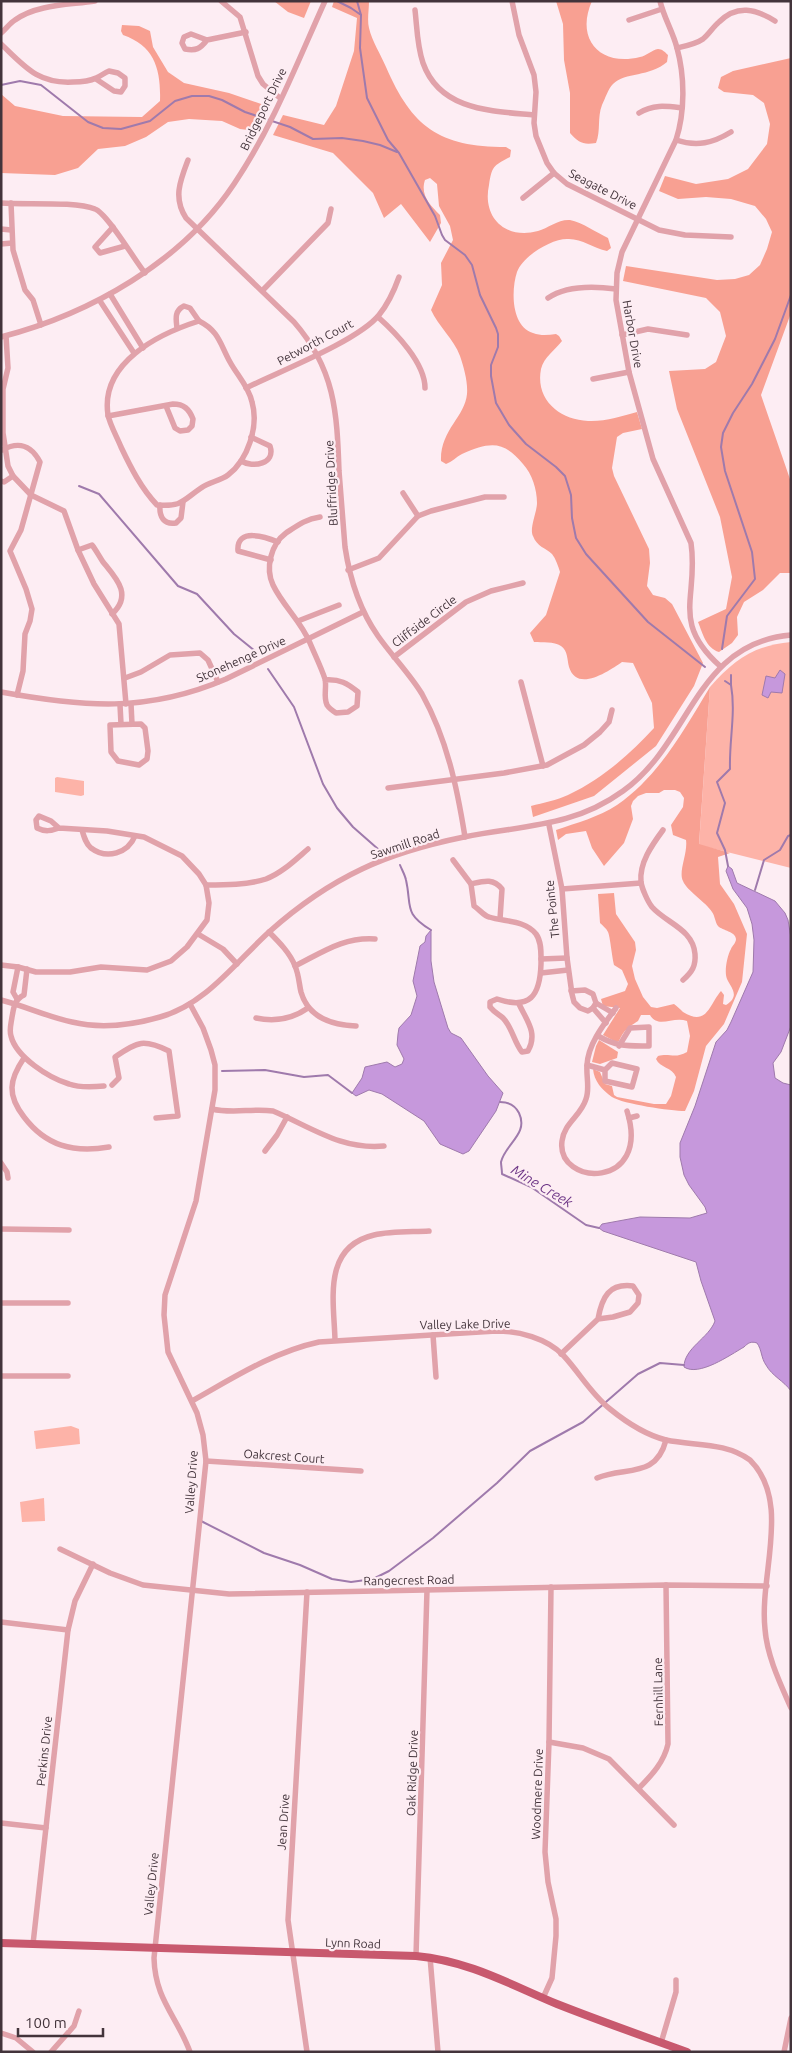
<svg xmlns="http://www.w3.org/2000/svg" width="792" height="2053" font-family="Ubuntu,sans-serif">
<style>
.green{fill:#fdb3a8}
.forest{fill:#f8a092}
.water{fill:#c698dc;stroke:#9f7aac}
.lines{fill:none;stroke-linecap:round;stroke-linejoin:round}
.stream{stroke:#9f7aac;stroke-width:2}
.minor{stroke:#e1a2aa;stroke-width:5.5}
.major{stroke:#c8596e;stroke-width:8}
.labels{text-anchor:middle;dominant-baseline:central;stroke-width:4.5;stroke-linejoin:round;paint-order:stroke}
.street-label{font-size:12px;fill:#43343b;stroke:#fdedf3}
.water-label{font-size:14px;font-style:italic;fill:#6d3586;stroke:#fdedf3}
</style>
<rect width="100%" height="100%" fill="#fdedf3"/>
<g class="green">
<path d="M791 642V868L699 845 710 687C735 659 753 646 791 642Z"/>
<path d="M57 777 84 781V795L81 796 55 792V778Z"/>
<path d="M71 1426 79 1429 80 1444 36 1449 34 1431Z"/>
<path d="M44 1498 45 1521 22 1522 20 1502Z"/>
</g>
<g class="forest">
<path d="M274 1H311L304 18 288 12Z"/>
<path d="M334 1H369C369 10 367 20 369 28 372 41 381 55 386 67 412 127 439 147 506 147L511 150 510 157C493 166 492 166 489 185 482 217 505 240 538 231 548 228 559 219 570 220 582 222 597 233 608 238L611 248 607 251C593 248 581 238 567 239 551 239 523 256 517 272 511 290 511 326 533 333 541 336 548 335 556 334L559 336 562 341C555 350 544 357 541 369 535 400 560 420 588 421 604 422 622 416 637 412L642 429 623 433 617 437 612 468 614 476 649 549 650 563 647 586 653 595 665 598 672 604 703 663 694 686 656 746 594 796 533 817 531 806C543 803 557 800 568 795 602 779 629 755 654 728L652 703 633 663 622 662C609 671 577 693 569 667 567 659 568 651 561 646 554 641 542 643 534 642L530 633 546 615 560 572C558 566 556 559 552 554 546 548 537 547 533 536 529 529 537 512 537 503 537 489 532 474 523 464 503 440 490 442 462 454 456 457 452 462 446 464L441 461C440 430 465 417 467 394 468 382 464 368 460 356 454 339 438 326 431 310L442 285 441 263 453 240 450 226 439 206 437 184 430 178 425 180C420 195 430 205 440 215L441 223 430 242 401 204 384 218 373 193 333 153 273 135 283 115 324 125 336 106 354 51 357 18 332 7Z"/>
<path d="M556 1H592C575 39 600 67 640 57 646 56 652 50 658 49 662 49 665 52 668 55L667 62C650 77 625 72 613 84 608 89 605 99 602 105 597 118 601 131 596 143 583 145 579 143 570 133V93L564 60 563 24Z"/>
<path d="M122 25 139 26 150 31 153 47 168 72 184 83 229 93 267 106 257 131 240 129 222 121 189 119 168 122 146 137 125 146 98 149 78 168 55 175 1 173V94L15 106 63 116 142 117 160 101C161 70 155 46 123 35L121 31Z"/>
<path d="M791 58V313L761 395 791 482V573H780L763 590 744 602 737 617 738 635 732 643 719 652C706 648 703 634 698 622L726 609 732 577 720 517 677 409 669 371 705 369 716 362 726 336 720 312 706 298 623 281 626 266 717 280 735 279 749 275 760 265 767 249 772 232 766 219 755 206 731 199 706 197 678 199 659 191 665 176 696 184 728 179 748 169 767 144 770 124 764 103 753 95 724 92 718 88 721 77 733 71Z"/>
<path d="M710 687 699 844 730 853 718 857 720 884 734 904 747 934 742 982 724 1024 706 1046 694 1091 685 1111C671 1111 623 1104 612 1097 602 1090 594 1081 593 1069L600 1072 605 1084 612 1086 614 1095 617 1097 654 1104H666L671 1096 676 1077C672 1067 660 1068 656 1059L658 1056C670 1053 675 1059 687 1052L690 1036 687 1021C673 1016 658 1029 650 1015H641L638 1021C627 1028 625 1029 619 1041L616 1042 603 1035 620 1008 603 1006 601 999 625 991 628 984 622 970 614 965C612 958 610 936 608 932 606 928 603 926 600 923L598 894 614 893 616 914 635 942 636 950 632 966 635 979 643 997 651 1007 657 1008 674 1004C677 1006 680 1009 683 1012 707 1027 709 1005 721 991L724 995 723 1004 726 1005C740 996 732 989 727 979 724 972 727 956 731 949 732 946 736 943 736 939 735 931 723 931 718 926 715 922 715 916 712 912 706 902 687 891 683 881 678 872 688 853 686 840L673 835 671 825 683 807 684 798 680 792 675 790H664L659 793H646L638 796 633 801 631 806 633 819 624 843 604 866 592 848 586 831 566 834 558 840 556 830C576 823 599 817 617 805 659 776 684 730 710 687Z"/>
<path d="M599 1040 618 1052 617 1058 600 1064 592 1062 596 1046Z"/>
</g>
<g class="water">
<path d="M780 670 785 674 782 693 771 692 768 698 762 695 766 676 775 678Z"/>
<path d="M728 866 732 869 737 883 775 901 785 913 788 920 791 938V1026L781 1052 773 1063 775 1078 783 1083 791 1085V1391C784 1381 772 1376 766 1365 761 1358 762 1350 757 1343 751 1341 748 1343 744 1347 730 1355 699 1377 684 1367 684 1348 709 1338 715 1321L701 1281 696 1262 603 1231 599 1228 602 1224 640 1217 690 1218 707 1213 705 1207 689 1185 684 1175 680 1157V1143L695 1106 716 1042 727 1030 731 1022 753 972 754 940 752 924 747 908 733 889 726 871Z"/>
<path d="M431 930V961L434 982 448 1028 451 1033 461 1038 488 1076 503 1093 496 1111 469 1151 463 1154 440 1144 424 1121 382 1094 369 1090 356 1096 352 1093 362 1078 365 1067 387 1062 395 1067 402 1064 404 1059 397 1045 398 1034 399 1028 411 1015 417 996 413 981 420 946 425 942 426 936Z"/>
</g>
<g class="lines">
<g class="stream">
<path d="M337 1 351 8 361 15"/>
<path d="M357 1 361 15 360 48 367 98 388 140 399 153 435 216 442 235 445 240 465 255 472 265 480 295 496 328 498 334V347L491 365V376L496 403 509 425 526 444 556 467 565 476 571 495 572 518 576 538 586 554 648 622 705 667"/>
<path d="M1 85 20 81 41 85 88 122 103 128 121 129 150 121 175 101 192 96H209L222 100 245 112 290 127 313 139 342 138 363 141 380 145 397 152"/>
<path d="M79 486 99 494 178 586 197 594 234 634 255 651"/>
<path d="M722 649 727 616 755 579 752 552 725 471 721 447 723 433 733 413 752 384 775 339 791 295"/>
<path d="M268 669 294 707 323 784 337 808 353 827 378 849"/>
<path d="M731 675V685"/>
<path d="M725 681 731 685C736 713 729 741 730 769L717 782 725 803 717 833 725 850 728 866"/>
<path d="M400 865C402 870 405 875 406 880 412 906 403 913 431 930"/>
<path d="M755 890 764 860 780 850 788 836 791 835"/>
<path d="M222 1071 265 1070 304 1077 328 1075 352 1093"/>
<path d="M500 1102C509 1102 515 1105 519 1113 529 1134 505 1144 501 1162 501 1165 502 1170 502 1174L531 1187 586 1225 599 1228"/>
<path d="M201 1521 264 1553 300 1565 332 1579 351 1582 373 1579 389 1571 433 1538 497 1483 530 1451 583 1422 638 1374 660 1363 684 1365"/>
</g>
<g class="minor">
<path d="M221 1 240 17 258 76 263 84 280 98"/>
<path d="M512 1 519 35 534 75 536 92 534 123 536 136 547 163 554 173 567 184 659 230 685 235 731 237"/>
<path d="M660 1C664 18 673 32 677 48 685 77 685 112 676 140L622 252 617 273 616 300 629 372 653 459 691 543C699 597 670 621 720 666"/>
<path d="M415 10C417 27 417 46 423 63 440 111 492 111 534 115"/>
<path d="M629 20 662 9"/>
<path d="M1 33C6 29 10 23 15 20 37 4 70 5 95 1"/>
<path d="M207 40C200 49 196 51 185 49L182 43 184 37 191 34 207 40 246 32"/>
<path d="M1 44C25 67 38 84 73 82 80 82 90 81 96 78 101 76 104 73 109 71L118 73 125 78V86L121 92 114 91 96 79"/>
<path d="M677 48C686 46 696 44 703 39 709 34 713 27 719 22 737 4 756 9 775 21"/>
<path d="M639 113C653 104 666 106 682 108"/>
<path d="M676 140C697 147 713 143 731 132"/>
<path d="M188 160C180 181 173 198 186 218L294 322C335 369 337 412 339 471 341 497 343 522 345 547 350 580 359 609 378 636 392 656 410 674 422 694 447 739 457 787 465 837"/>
<path d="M523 198 554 173"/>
<path d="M1 203C25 205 75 201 95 209 107 213 135 261 145 273"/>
<path d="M11 203 13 250 25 290 33 300 41 325"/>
<path d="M113 227 95 247 100 253 125 246"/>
<path d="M1 229 11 230"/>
<path d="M1 244 12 243"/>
<path d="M263 290 328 223 331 209"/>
<path d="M110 294 143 348"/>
<path d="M548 298C567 285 594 286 616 289"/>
<path d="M100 301 134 353"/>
<path d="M378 317C396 333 425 363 425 388"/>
<path d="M199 321C219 331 220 344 230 362 237 375 249 387 252 402 259 426 248 460 228 475 220 481 209 482 201 488 182 501 182 507 157 505 141 488 131 468 121 447 117 437 110 425 108 415 100 363 158 334 199 321Z"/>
<path d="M177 328C176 319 174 311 184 306L190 308 199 321"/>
<path d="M622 335 648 329 687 335"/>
<path d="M6 336 8 368 3 389V433L8 466 13 476 31 495 64 511 78 550 94 584 119 624 126 704"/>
<path d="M1 337C90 314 182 262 234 184 272 128 297 63 325 1"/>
<path d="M593 379 629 372"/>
<path d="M246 388C278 372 358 341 379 315 388 304 394 291 399 277"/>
<path d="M108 416 173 404C184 404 189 409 193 419L192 426 188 430 180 431 175 428 166 406"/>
<path d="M2 450C19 441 31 445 40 462L21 530 10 551 26 589 32 609 30 621 25 634 23 671 17 695"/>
<path d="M241 461C253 468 276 464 270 446L251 437"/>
<path d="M1 481 4 482 13 476"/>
<path d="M403 493 418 516"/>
<path d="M160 505C159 517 164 525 176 523L181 518 183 502"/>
<path d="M320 517C306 519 298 525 286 533 271 544 265 568 273 585 283 606 301 621 310 643 315 655 321 667 325 679 327 687 323 697 327 705 329 708 333 711 336 713L348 712 357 706 358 692C347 683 340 679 325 680"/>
<path d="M78 550 92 545C96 550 99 556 103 562 116 578 133 595 112 614"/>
<path d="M271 560 238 551C236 527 266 537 278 542"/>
<path d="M348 570 379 558 418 516 431 511 485 497H504"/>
<path d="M298 621 339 605"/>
<path d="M394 657 466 602 491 591 523 583"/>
<path d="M125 678 141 672 170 655 200 653 208 660 218 682"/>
<path d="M521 682 543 766"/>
<path d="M1 692C83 707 147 713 226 679L363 612"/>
<path d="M131 704 132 724"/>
<path d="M120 705 121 724"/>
<path d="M141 724 145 728 148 751 147 759 139 765 118 761 111 752 110 725Z"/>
<path d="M388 788 504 773 547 765 584 745 600 732 609 722 612 710"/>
<path d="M549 825 562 889 567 958 572 994 574 1002 580 1008 588 1011 593 1008"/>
<path d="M82 830C84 837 86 844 91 848 107 860 128 853 135 836"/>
<path d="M663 830C652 845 639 863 641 882 642 889 648 902 652 907 666 923 693 929 695 954 696 966 692 972 683 980"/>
<path d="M453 860 471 884 474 906C479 909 484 916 489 917 505 922 525 920 536 934 542 942 541 955 541 964 540 996 530 1010 497 999L490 1002V1007C494 1012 498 1014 503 1018 512 1027 514 1042 522 1052L528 1051C538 1033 527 1021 519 1004"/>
<path d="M471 884C484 881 493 878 502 889L500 919"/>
<path d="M206 885C225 885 247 885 266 879 282 873 295 860 308 849"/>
<path d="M562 889 641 883"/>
<path d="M269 932C279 942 290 953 295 966 299 975 299 984 301 992 308 1017 332 1025 356 1026"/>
<path d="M198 934 223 949 237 964"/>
<path d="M541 959 567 958"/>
<path d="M1 965 18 967 36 972H70L101 967 147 970 171 961 187 947 207 920 209 903 206 885 199 874 182 856 144 837 107 831 59 828C51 831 45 832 37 828L36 820 39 816 51 821 59 828"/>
<path d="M295 966C323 952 343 937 375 939"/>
<path d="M27 969 24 995C14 1000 14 1007 12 1017 11 1024 9 1030 11 1036 16 1057 49 1078 69 1084 80 1088 93 1087 104 1086"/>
<path d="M541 973 568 970"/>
<path d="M571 991 585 990 593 994 596 1003 593 1008"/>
<path d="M17 999 13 992 18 967"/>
<path d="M1 1000C25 1006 48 1017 72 1022 101 1029 132 1025 160 1017 205 1005 236 962 269 932 297 907 328 885 362 869 393 854 430 844 464 837 522 825 572 828 623 791 691 743 695 643 791 635"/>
<path d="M596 1003 613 1013"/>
<path d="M190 1004 203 1028 211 1050 215 1065V1090L196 1201 165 1295 164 1315 168 1352 197 1413 203 1435 206 1461 154 1958C155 2000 177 2016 190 2052"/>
<path d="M593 1008 606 1023"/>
<path d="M616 1008C604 1024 588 1044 587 1065 586 1077 590 1088 586 1099 581 1116 564 1123 562 1141 556 1187 652 1190 627 1111"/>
<path d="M256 1018C274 1022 292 1019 308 1008"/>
<path d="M598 1036C618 1047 626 1046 649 1046V1027L630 1028 619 1046"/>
<path d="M24 1058C9 1080 7 1095 24 1117 46 1146 73 1153 109 1147"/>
<path d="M587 1065 605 1070V1081L632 1087 637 1069 612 1063 605 1070"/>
<path d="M112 1085 119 1078 115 1057C138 1041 144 1039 169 1051L178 1116 156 1118"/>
<path d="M212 1109C233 1114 252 1108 273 1111 311 1127 341 1150 384 1146"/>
<path d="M629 1118 637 1116"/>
<path d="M265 1151 277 1135 287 1117"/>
<path d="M1 1163 7 1172 8 1178"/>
<path d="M1 1229 69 1230"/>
<path d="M1 1303H68"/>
<path d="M433 1335 436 1377"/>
<path d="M335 1340C334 1301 322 1247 374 1235 391 1231 411 1232 429 1231"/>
<path d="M561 1354 598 1319 613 1317 630 1312 638 1303 639 1295 633 1286C609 1283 602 1297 598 1319"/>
<path d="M1 1376H68"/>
<path d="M192 1401C233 1378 273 1352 319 1342L496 1331C519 1331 546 1338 563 1355 579 1372 591 1394 610 1409 626 1422 646 1435 666 1440 695 1446 725 1442 750 1460 792 1502 759 1574 765 1629 767 1656 780 1683 791 1708"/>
<path d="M206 1461 361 1471"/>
<path d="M597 1478C625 1466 656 1479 666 1440"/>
<path d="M60 1549 110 1573 143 1585 229 1594 666 1585 767 1586"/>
<path d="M1 1622 68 1630"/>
<path d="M549 1742 583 1748 609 1759 674 1825"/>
<path d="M639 1788C652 1775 664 1762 668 1744L666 1585"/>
<path d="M1 1823 46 1828"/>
<path d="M33 1944 68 1630 75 1601 93 1564"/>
<path d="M416 1956 427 1590"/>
<path d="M430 1957 438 2052"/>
<path d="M543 1998 552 1978 556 1936V1919L548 1882 545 1852 549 1742 551 1587"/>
<path d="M1 2033 16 2038 33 2052"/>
<path d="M661 2043 676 1992V1980"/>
<path d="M51 2052 74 2026 79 2011"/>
<path d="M307 2052 288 1920 307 1592"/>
<path d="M784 2052 791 2018"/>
</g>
<path class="major" d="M1 1943 416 1956C469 1961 509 1984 557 2004 600 2021 643 2036 687 2052"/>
</g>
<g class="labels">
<g class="street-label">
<text transform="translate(263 109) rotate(-64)">Bridgeport Drive</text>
<text transform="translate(603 189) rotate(27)">Seagate Drive</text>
<text transform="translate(633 334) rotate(80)">Harbor Drive</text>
<text transform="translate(315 342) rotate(-28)">Petworth Court</text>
<text transform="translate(331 483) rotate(-93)">Bluffridge Drive</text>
<text transform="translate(424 621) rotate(-37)">Cliffside Circle</text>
<text transform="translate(241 659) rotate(-24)">Stonehenge Drive</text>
<text transform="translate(405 844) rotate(-18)">Sawmill Road</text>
<text transform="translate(552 909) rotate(-96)">The Pointe</text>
<text transform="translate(465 1324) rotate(-1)">Valley Lake Drive</text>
<text transform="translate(284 1456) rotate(4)">Oakcrest Court</text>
<text transform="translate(191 1482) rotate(-86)">Valley Drive</text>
<text transform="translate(409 1580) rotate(-1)">Rangecrest Road</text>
<text transform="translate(658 1692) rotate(-91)">Fernhill Lane</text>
<text transform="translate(44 1751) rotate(-84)">Perkins Drive</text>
<text transform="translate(412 1773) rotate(-88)">Oak Ridge Drive</text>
<text transform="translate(537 1794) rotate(-88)">Woodmere Drive</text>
<text transform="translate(283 1822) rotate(-86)">Jean Drive</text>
<text transform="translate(151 1884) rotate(-84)">Valley Drive</text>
<text transform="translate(353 1943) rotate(2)">Lynn Road</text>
</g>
<g class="water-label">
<text transform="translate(542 1186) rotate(31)">Mine Creek</text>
</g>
</g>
<rect width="792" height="2053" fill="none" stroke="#43343b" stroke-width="5"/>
<path d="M18 2028v8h85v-8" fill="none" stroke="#43343b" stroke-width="2.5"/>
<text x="25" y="2028" font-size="15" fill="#43343b" stroke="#fdedf3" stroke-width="4" paint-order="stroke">100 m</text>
</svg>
